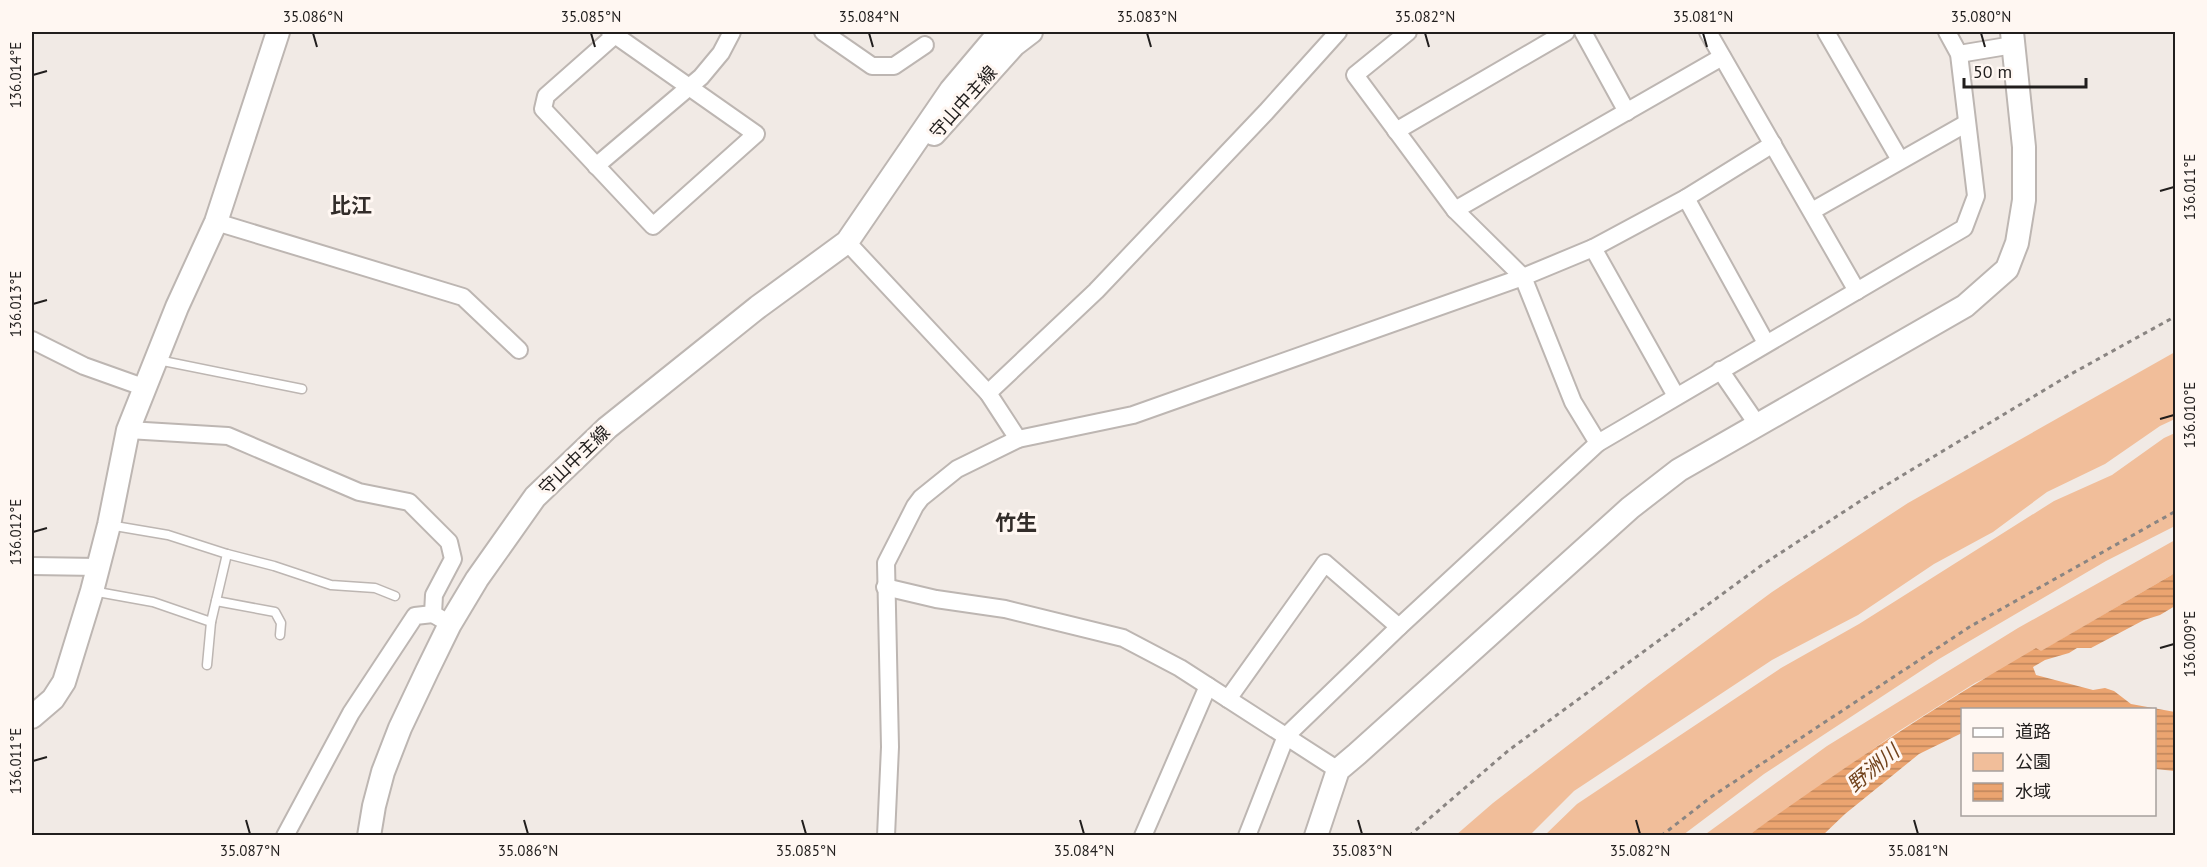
<svg xmlns="http://www.w3.org/2000/svg" width="2207" height="867" font-family="'PT Sans','Noto Sans JP',sans-serif">
<style>
.green{fill:#f1be9a}
.water{fill:url(#water-rules)}
.lines{fill:none;stroke-linecap:round;stroke-linejoin:round}
.lane-casing{stroke:#bdb6b2;stroke-width:11}
.street-casing{stroke:#bdb6b2;stroke-width:20}
.secondary-casing{stroke:#bdb6b2;stroke-width:26}
.path{stroke:#8a8582;stroke-width:3;stroke-dasharray:4.5 4.5;stroke-linecap:butt}
.lane{stroke:#fff;stroke-width:8}
.street{stroke:#fff;stroke-width:16}
.secondary{stroke:#fff;stroke-width:22}
.ticks{fill:none;stroke:#211e1d;stroke-width:2}
.labels{text-anchor:middle;dominant-baseline:central;stroke-width:6;stroke-linejoin:round;paint-order:stroke}
.street-label{font-size:18px;fill:#211e1d;stroke:#fff7f2}
.water-label{font-size:20px;font-style:italic;fill:#71421c;stroke:#fff7f2}
.quarter-label{font-size:21px;font-weight:bold;fill:#332d2a;stroke:#fff7f2}
.neatline{fill:none;stroke:#211e1d;stroke-width:2}
.ticks-label{font-size:15px;text-anchor:middle;fill:#211e1d}
</style>
<defs>
<pattern id="water-rules" width="6" height="5" patternUnits="userSpaceOnUse" patternTransform="scale(1.5)"><rect width="6" height="5" fill="#eba470"/><path d="M0 2.5h6" fill="none" stroke="#be855b"/></pattern>
</defs>
<rect width="100%" height="100%" fill="#f1eae5"/>
<g class="green">
<path d="M2175 352V419L2160 426 2105 464 2047 492 1993 532 1934 564 1858 615 1772 660 1574 791 1530 835H1456L1493 803 1649 683 1772 592 1908 503Z"/>
<path d="M2175 433V526L2106 561 1939 659 1764 774 1683 835H1545L1577 804 1781 668 1859 624 2054 501 2112 475 2164 438Z"/>
<path d="M2175 540V573L2040 652 1975 683 1899 731 1749 835 1703 836 1827 746 2018 628Z"/>
</g>
<path class="water" d="M2175 573V606L2160 615 2144 620 2091 648H2077L2069 653 2045 660 2033 667 2036 675 2093 690 2105 688 2114 691 2131 704 2175 712V771L2155 769 2154 710H1962V733L1919 754 1845 814 1823 835H1749C1842 768 1937 705 2036 648L2041 651Z"/>
<g class="lines">
<defs>
<g id="lane">
<path d="M158 360 302 389"/>
<path d="M109 525 168 535 227 554 211 622 207 665"/>
<path d="M227 554 274 566 331 585 375 588 395 596"/>
<path d="M92 591 153 602 211 622"/>
<path d="M216 601 275 612 281 623 280 635"/>
</g>
<g id="street">
<path d="M610 32 615 35 756 134 653 226 543 109 546 96 615 35"/>
<path d="M823 32 872 66H894L925 45"/>
<path d="M1408 32 1355 75 1455 210 1523 277 1573 402 1598 443"/>
<path d="M1583 32 1627 112"/>
<path d="M1708 32 1857 291"/>
<path d="M1826 32 1900 160"/>
<path d="M1959 54 2013 45"/>
<path d="M1396 131 1566 32"/>
<path d="M596 166 701 77 721 53 732 32"/>
<path d="M1686 198 1766 343"/>
<path d="M1455 210 1722 57"/>
<path d="M1812 211 1967 123"/>
<path d="M216 222 463 297 519 350"/>
<path d="M847 242 988 393 1018 439"/>
<path d="M1593 248 1676 396"/>
<path d="M32 340 84 366 143 387"/>
<path d="M1720 370 1757 424"/>
<path d="M988 393 1096 291 1266 112 1338 32"/>
<path d="M128 430 228 436 359 492 409 502 449 542 453 559 434 595 433 614 450 624"/>
<path d="M32 566 98 567"/>
<path d="M885 587 936 599 1005 609 1123 638 1180 668 1338 770"/>
<path d="M1228 699 1325 563 1399 627"/>
<path d="M285 836 351 713 415 616 433 614"/>
<path d="M886 836 890 747 886 563 915 506 921 498 957 469 1018 439 1133 415 1523 277 1593 248 1686 198 1773 144"/>
<path d="M1143 836 1208 686"/>
<path d="M1247 836 1286 736 1399 627 1598 443 1964 228 1976 196 1959 54 1947 32"/>
</g>
<g id="secondary">
<path d="M934 134 1014 45 1031 32"/>
<path d="M32 717 53 699 64 682 92 591 109 525 128 430 177 307 216 222 278 32"/>
<path d="M369 836 374 806 383 772 400 728 427 671 450 624 477 579 535 497 607 428 758 307 847 242 951 90 1000 32"/>
<path d="M1316 836 1338 770 1357 754 1630 508 1679 470 1965 306 2007 269 2017 243 2024 200V147L2012 32"/>
</g>
</defs>
<use href="#lane" class="lane-casing"/>
<use href="#street" class="street-casing"/>
<use href="#secondary" class="secondary-casing"/>
<g class="path">
<path d="M1409 836 1509 750 1762 565 1868 496 2071 374 2176 316"/>
<path d="M1661 836 1711 797 1971 626 2176 511"/>
</g>
<use href="#lane" class="lane"/>
<use href="#street" class="street"/>
<use href="#secondary" class="secondary"/>
</g>
<path class="ticks" d="M313 33 317 47M591 33 595 47M869 33 873 47M1147 33 1151 47M1425 33 1429 47M1703 33 1707 47M1981 33 1985 47M33 75 47 71M2160 191 2174 187M33 304 47 300M2160 419 2174 415M33 532 47 528M2160 648 2174 644M33 761 47 757M246 820 250 834M524 820 528 834M802 820 806 834M1080 820 1084 834M1358 820 1362 834M1636 820 1640 834M1914 820 1918 834"/>
<g class="labels">
<g class="street-label">
<text transform="translate(963 102) rotate(-48)">守山中主線</text>
<text transform="translate(574 460) rotate(-44)">守山中主線</text>
</g>
<g class="water-label">
<text transform="translate(1873 768) rotate(-40)">野洲川</text>
</g>
<g class="quarter-label">
<text x="351" y="205">比江</text>
<text x="1016" y="522">竹生</text>
</g>
</g>
<rect width="2207" height="867" fill="none" stroke="#fff7f2" stroke-width="66"/>
<rect x="1961" y="708" width="195" height="108" fill="#fff7f2" stroke="#a6a09d" stroke-width="1.5"/>
<rect x="1973" y="728" width="30" height="9" fill="#ffffff" stroke="#a6a09d" stroke-width="1.5"/>
<text x="2015" y="738" font-size="18" fill="#211e1d">道路</text>
<rect x="1973" y="753" width="30" height="18" fill="#f1be9a" stroke="#a6a09d" stroke-width="1.5"/>
<text x="2015" y="768" font-size="18" fill="#211e1d">公園</text>
<rect x="1973" y="783" width="30" height="18" fill="url(#water-rules)" stroke="#a6a09d" stroke-width="1.5"/>
<text x="2015" y="798" font-size="18" fill="#211e1d">水域</text>
<path d="M1964 78v9h122v-9" fill="none" stroke="#211e1d" stroke-width="3"/>
<text x="1973" y="78" font-size="18" fill="#211e1d" stroke="#fff7f2" stroke-width="4.5" paint-order="stroke">50 m</text>
<rect x="33" y="33" width="2141" height="801" class="neatline"/>
<g class="ticks-label">
<text x="313" y="22">35.086°N</text>
<text x="591" y="22">35.085°N</text>
<text x="869" y="22">35.084°N</text>
<text x="1147" y="22">35.083°N</text>
<text x="1425" y="22">35.082°N</text>
<text x="1703" y="22">35.081°N</text>
<text x="1981" y="22">35.080°N</text>
<text transform="translate(16 75) rotate(-90)" y="5">136.014°E</text>
<text transform="translate(2190 187) rotate(-90)" y="5">136.011°E</text>
<text transform="translate(16 304) rotate(-90)" y="5">136.013°E</text>
<text transform="translate(2190 415) rotate(-90)" y="5">136.010°E</text>
<text transform="translate(16 532) rotate(-90)" y="5">136.012°E</text>
<text transform="translate(2190 644) rotate(-90)" y="5">136.009°E</text>
<text transform="translate(16 761) rotate(-90)" y="5">136.011°E</text>
<text x="250" y="856">35.087°N</text>
<text x="528" y="856">35.086°N</text>
<text x="806" y="856">35.085°N</text>
<text x="1084" y="856">35.084°N</text>
<text x="1362" y="856">35.083°N</text>
<text x="1640" y="856">35.082°N</text>
<text x="1918" y="856">35.081°N</text>
</g>
</svg>
